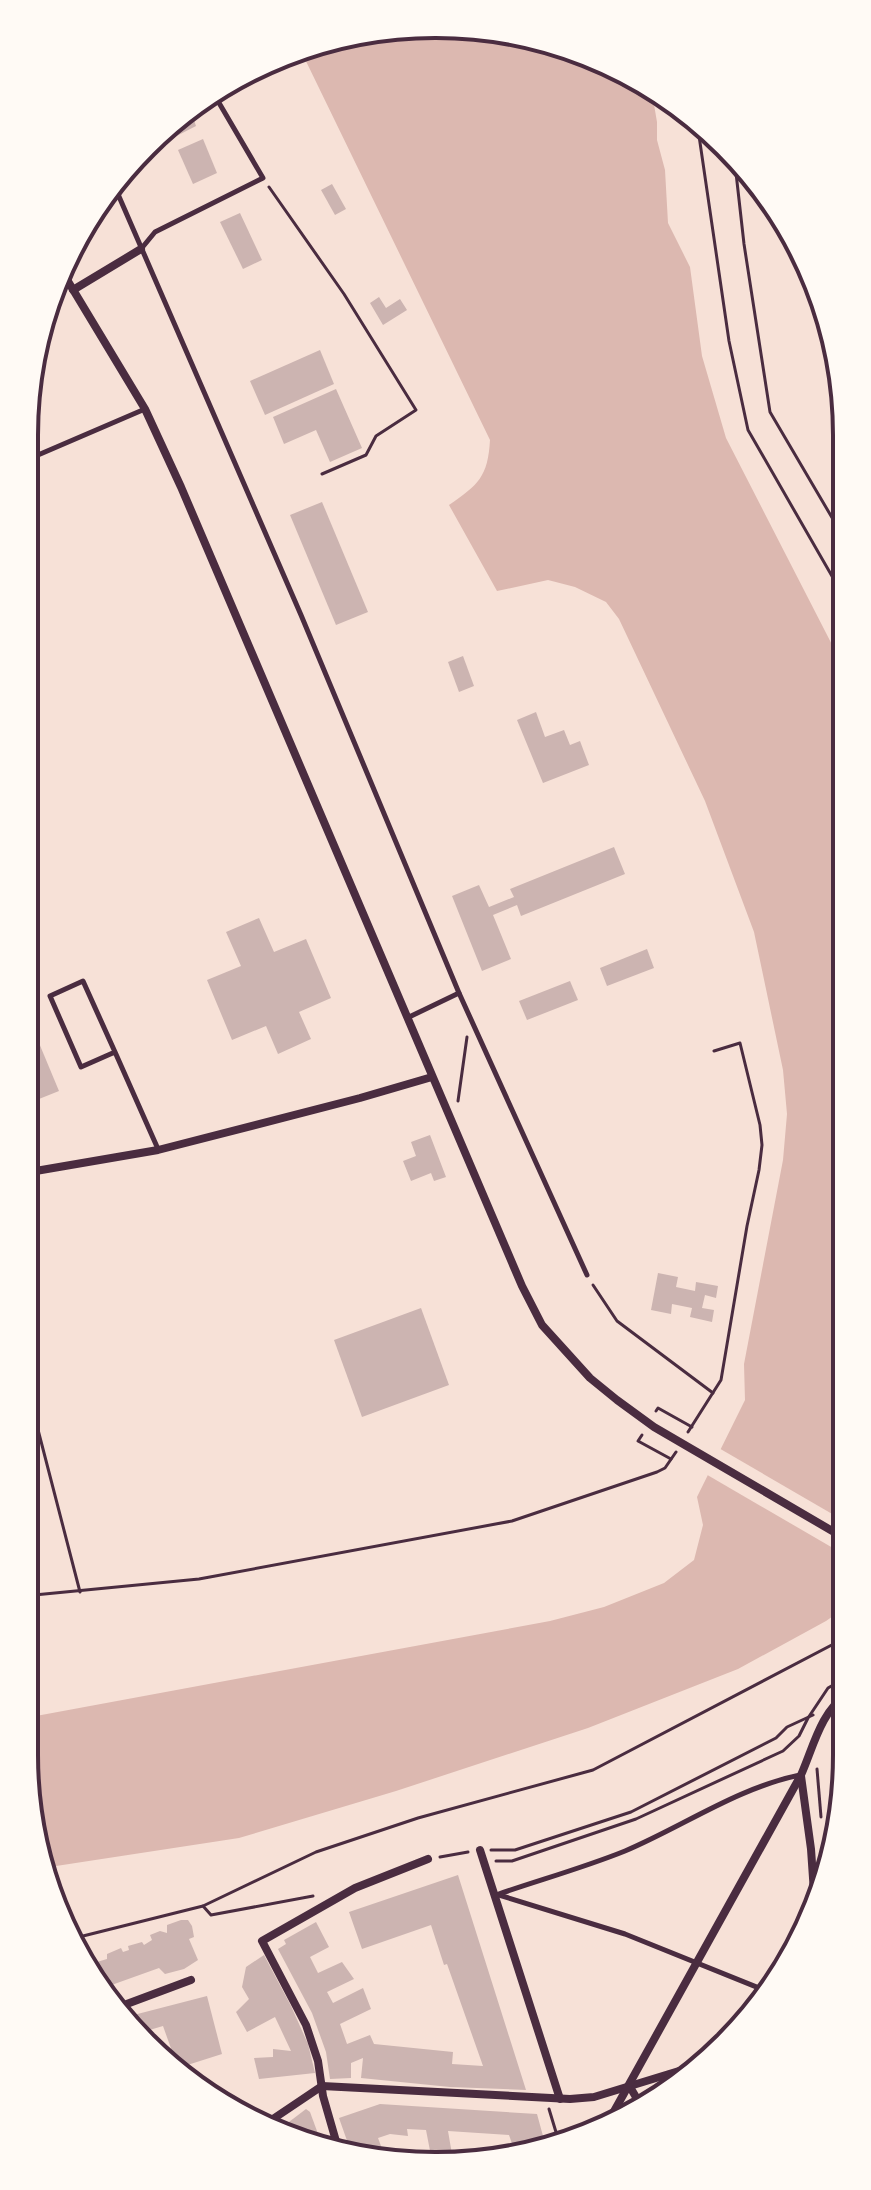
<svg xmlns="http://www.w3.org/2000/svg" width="871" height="2190" font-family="'PT Sans',sans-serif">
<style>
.water{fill:#dcb8b0}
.pier{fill:#f7e1d7}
.building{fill:#ccb4b1}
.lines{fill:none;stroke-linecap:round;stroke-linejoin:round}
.path{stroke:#4a2c40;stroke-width:3}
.service{stroke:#4a2c40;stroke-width:5}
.minor{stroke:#4a2c40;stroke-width:8}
.rim{fill:none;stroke:#4a2c40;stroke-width:4}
</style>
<rect width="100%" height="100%" fill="#f7e1d7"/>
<path class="water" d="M408 25 567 46 651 87 657 122V140L665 170 668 223 690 267 702 356 726 438 844 668 846 1548C830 1568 833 1580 841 1602L836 1614 826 1621 738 1669 588 1728 396 1791 239 1838 43 1868 24 1754V1715L36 1716 550 1621 604 1607 664 1583 694 1560 703 1525 697 1497 745 1400 744 1364 783 1160 787 1114 783 1070 754 932 705 801 619 619 606 602 575 587 548 580 497 591 449 505C478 485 488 477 490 440L302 53Z"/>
<path class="pier" d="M717 1447 846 1522 845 1555 704 1473Z"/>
<g class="building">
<path d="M198 109 194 120 196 126 161 144 159 139Z"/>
<path d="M203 139 217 173 193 184 178 150Z"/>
<path d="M332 184 346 209 335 215 321 190Z"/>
<path d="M240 213 262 260 243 269 220 222Z"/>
<path d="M379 297 386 308 400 299 407 310 383 325 370 303Z"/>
<path d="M320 350 334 384 265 415 250 381Z"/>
<path d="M336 389 362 448 330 462 316 430 284 444 273 417Z"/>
<path d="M322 502 368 612 336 625 290 515Z"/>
<path d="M463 656 474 686 459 692 448 662Z"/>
<path d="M536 712 545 737 564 730 570 745 580 741 589 765 543 783 517 720Z"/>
<path d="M614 847 625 874 521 916 517 905 493 915 511 959 482 971 452 896 479 885 489 907 514 897 510 889Z"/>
<path d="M259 918 274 952 306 939 331 998 299 1012 311 1039 278 1054 266 1026 232 1040 207 980 241 966 226 932Z"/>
<path d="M647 949 654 968 607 986 600 968Z"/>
<path d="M570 981 578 1000 527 1020 519 1001Z"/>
<path d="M24 1007 59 1091 24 1105Z"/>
<path d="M430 1135 446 1177 434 1181 431 1173 411 1181 403 1161 416 1156 411 1142Z"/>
<path d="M658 1273 678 1277 676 1287 695 1291 696 1282 718 1286 716 1298 705 1295 702 1308 714 1310 712 1322 690 1317 692 1308 672 1304 671 1314 651 1310Z"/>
<path d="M421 1308 449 1385 362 1417 334 1340Z"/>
<path d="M847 1718V1754L840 1792 833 1727Z"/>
<path d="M458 1875 526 2090 450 2087 361 2078 363 2058 351 2063V2078L330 2079 326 2052 312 2013 278 1949 286 1944 284 1940 316 1922 329 1947 310 1957 318 1973 342 1962 354 1979 327 1992 333 2003 363 1988 371 2009 340 2024 347 2044 370 2035 374 2044 453 2052 452 2064 483 2066 447 1964 444 1965 431 1925 362 1949 349 1912Z"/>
<path d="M181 1920H188L192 1926 194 1937 189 1939 198 1960 184 1969 165 1974 159 1968 106 1987 105 1983 102 1984 88 1960 95 1957 97 1962 107 1959V1954L121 1948 123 1952 129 1950 128 1946 142 1942 144 1945 152 1940 150 1935 160 1931 167 1933V1925Z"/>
<path d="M264 1955 291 2006 308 2044 315 2073 259 2079 254 2058 273 2057V2049L291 2051 275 2017 247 2032 236 2012 249 1999 242 1987 246 1967Z"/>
<path d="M207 1996 222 2054 178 2068 163 2026 136 2034 122 2018Z"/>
<path d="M380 2104 537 2114 546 2147 517 2158 509 2135 448 2131 453 2160 432 2161 426 2130 407 2129 408 2136 390 2134 378 2138 387 2162H381L351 2152 339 2118Z"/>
<path d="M306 2109 310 2112 321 2142 281 2128Z"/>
</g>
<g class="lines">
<g class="path">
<path d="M697 122 729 341 748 430 844 597"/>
<path d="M734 155 744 244 770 412 844 538"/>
<path d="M269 187 344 294 416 410 376 436 366 455 322 474"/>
<path d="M458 1101 467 1037"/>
<path d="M593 1285 617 1321 713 1393"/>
<path d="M656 1411 658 1408 692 1427"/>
<path d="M36 1422 80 1592"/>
<path d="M688 1432 721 1380 747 1226 759 1170 762 1145 760 1125 740 1043 714 1051"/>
<path d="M642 1435 638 1441 671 1459"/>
<path d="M24 1596 199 1579 512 1521 657 1472 665 1468 676 1452"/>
<path d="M817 1769 821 1817"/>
<path d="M491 1850H515L631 1812 776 1738 787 1727 813 1715"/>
<path d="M440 1857 468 1852"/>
<path d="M496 1861H512L636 1819 783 1751 799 1736 808 1718 828 1688 847 1677"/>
<path d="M203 1906 211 1915 313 1896"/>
<path d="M75 1938 203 1906 316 1852 418 1818 593 1770 847 1637"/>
<path d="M549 2109 559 2142"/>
</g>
<g class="service">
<path d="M114 185 301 615 459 993 587 1275"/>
<path d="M141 249 155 232 263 178 215 96"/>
<path d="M24 461 145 409"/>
<path d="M407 1018 459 993"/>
<path d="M115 1052 83 981 50 996 81 1067 115 1052 158 1149"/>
<path d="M496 1895C539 1880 583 1868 625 1851 684 1826 737 1788 800 1775"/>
<path d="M499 1895 625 1934 769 1992"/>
</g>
<g class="minor">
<path d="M63 273 145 409 181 487 522 1286 542 1325 590 1378 617 1400 654 1427 846 1539"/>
<path d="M73 290 141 249"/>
<path d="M24 1173 158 1150 360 1098 432 1077"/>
<path d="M24 1296 32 1409"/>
<path d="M801 1776 811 1849 815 1907"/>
<path d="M480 1850 560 2099"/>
<path d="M116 2008 191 1980"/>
<path d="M630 2087 643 2109"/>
<path d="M267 2123 322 2086 570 2099 594 2097 692 2067"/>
<path d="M607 2124 801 1775C813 1748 821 1711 847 1694"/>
<path d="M338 2148 323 2096 318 2061 306 2025 262 1941 355 1888 428 1859"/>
</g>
</g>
<path d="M0 0H871V2190H0ZM435 38H436A397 397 0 0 1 833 435V1755A397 397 0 0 1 436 2152H435A397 397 0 0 1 38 1755V435A397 397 0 0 1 435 38Z" fill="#fffaf5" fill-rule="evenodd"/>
<path class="rim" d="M435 38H436A397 397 0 0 1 833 435V1755A397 397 0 0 1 436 2152H435A397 397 0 0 1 38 1755V435A397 397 0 0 1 435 38Z"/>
</svg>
